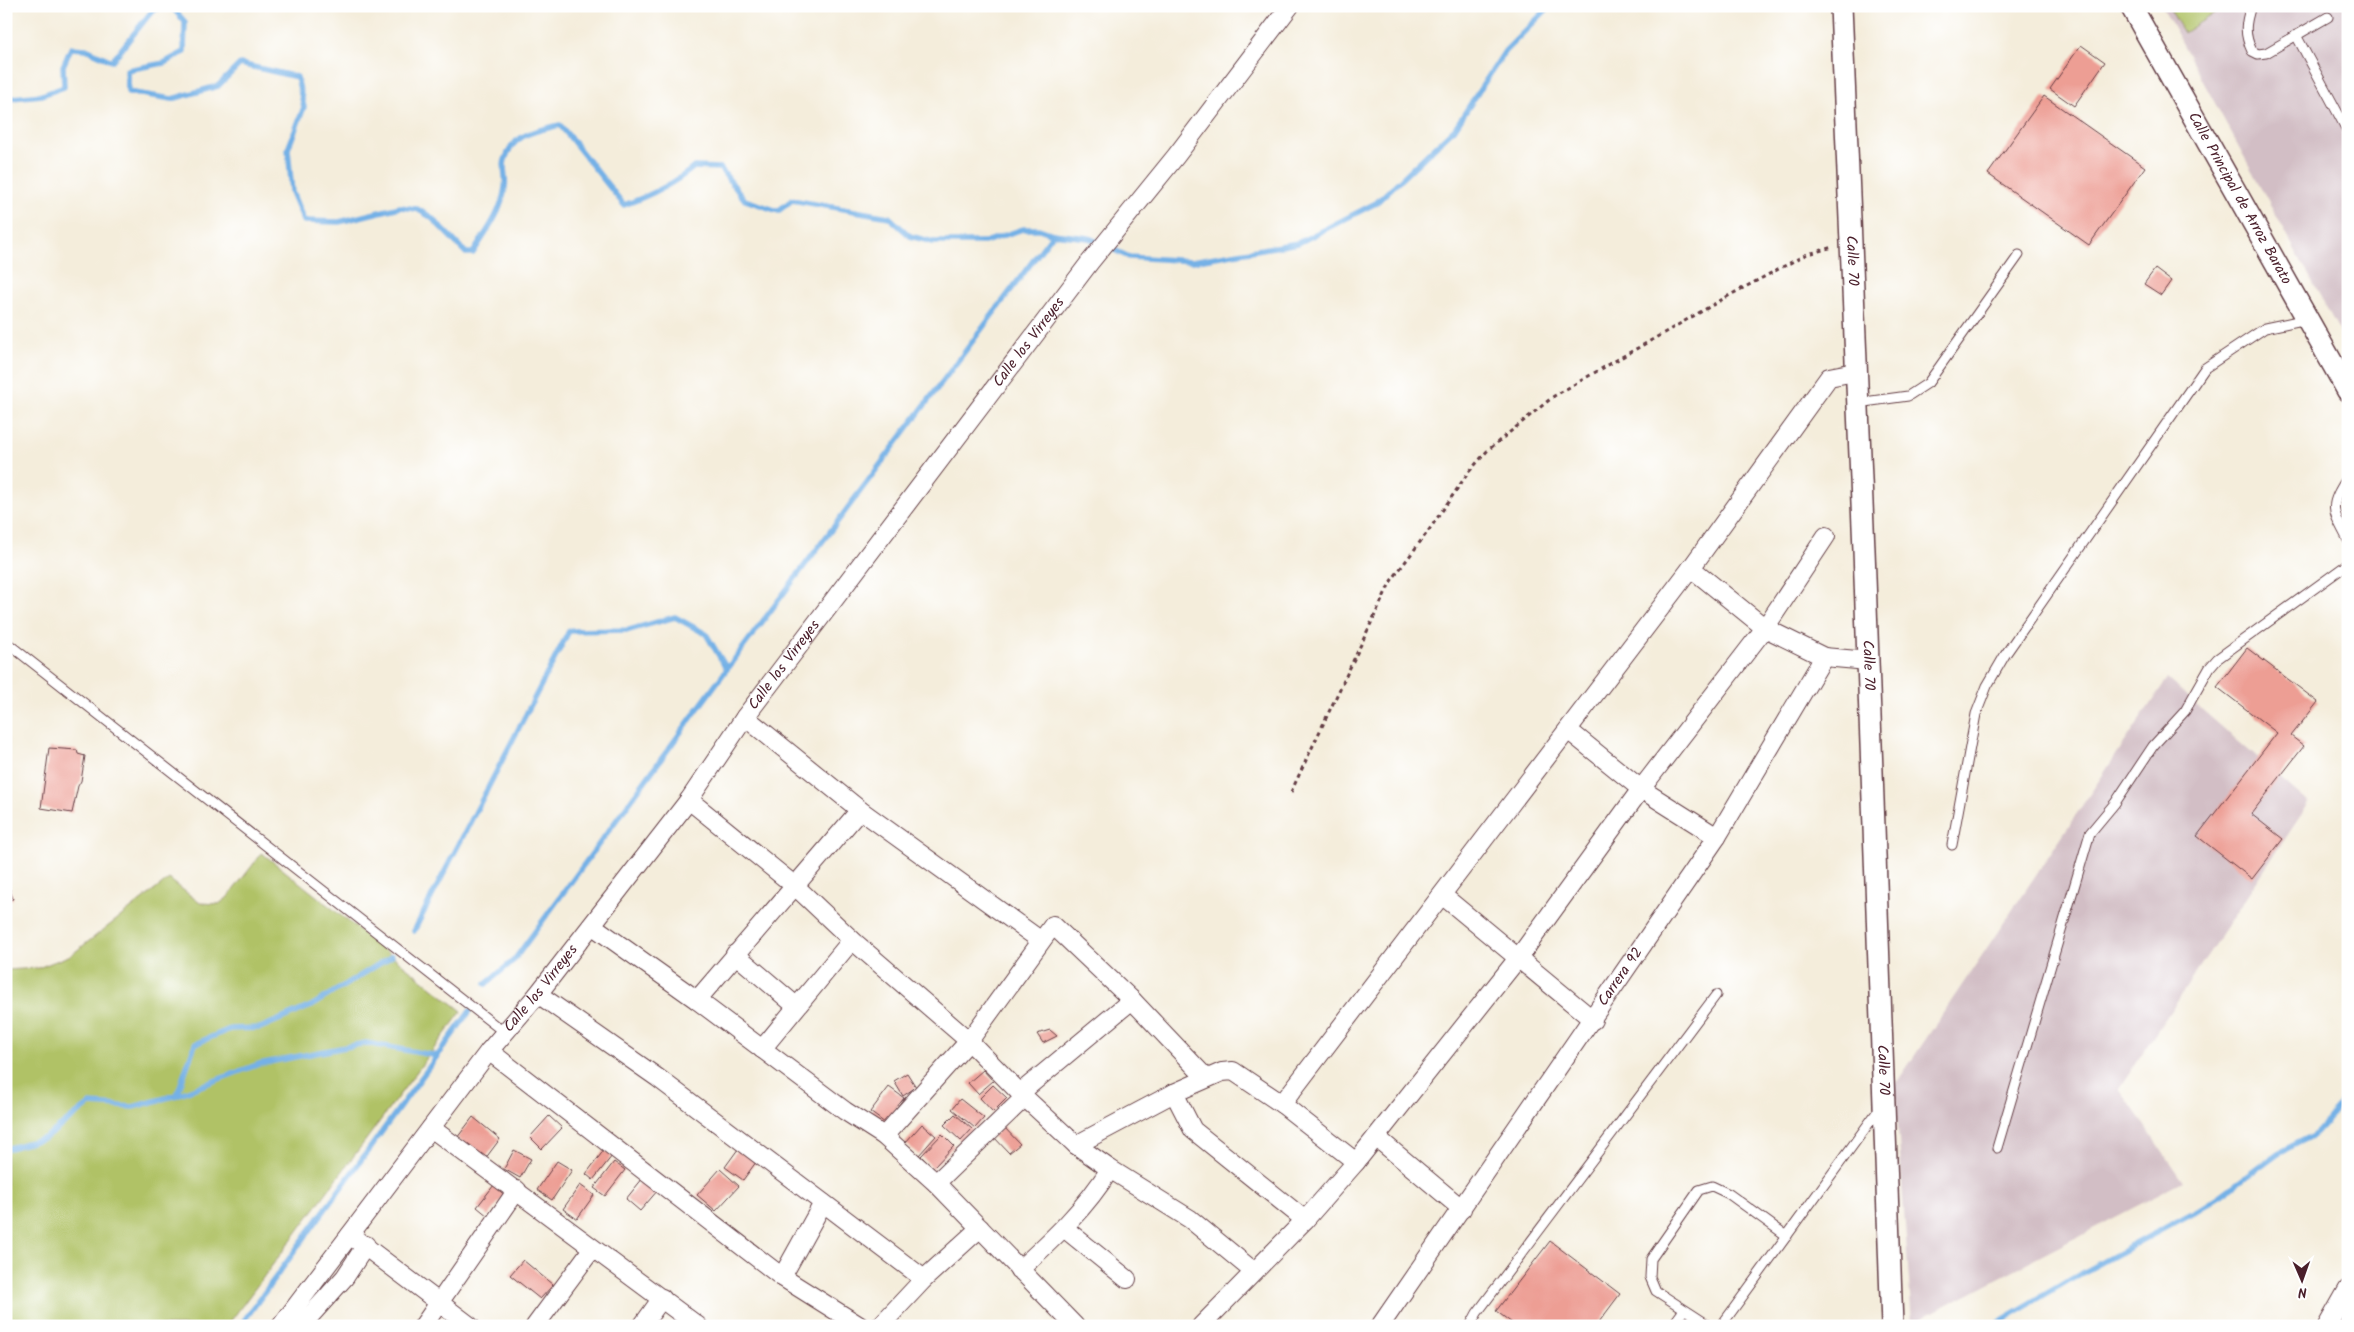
<svg xmlns="http://www.w3.org/2000/svg" width="2354" height="1332" font-family="Kalam,sans-serif">
<style>
.industrial{fill:#d2bec5}
.green{fill:#b0c266;stroke:#7d7048}
.lines{fill:none;stroke-linecap:round;stroke-linejoin:round}
.stream{stroke:#74b1e6;stroke-width:5.5}
.building{fill:#ed9e94}
.service-casing{stroke:#643e45;stroke-width:11}
.minor-casing{stroke:#643e45;stroke-width:20}
.tertiary-casing{stroke:#643e45;stroke-width:24}
.path{stroke:#643e45;stroke-width:3;stroke-dasharray:4 4;stroke-linecap:butt}
.service{stroke:#fff;stroke-width:9}
.minor{stroke:#fff;stroke-width:18}
.tertiary{stroke:#fff;stroke-width:21}
.labels{text-anchor:middle;dominant-baseline:central;stroke-width:4;stroke-linejoin:round;paint-order:stroke}
.street-label{font-size:15px;fill:#4a1f2b;stroke:#fff}
</style>
<rect width="100%" height="100%" fill="#fff"/>
<filter id="ink" filterUnits="userSpaceOnUse"><feTurbulence type="fractalNoise" baseFrequency=".02" numOctaves="2"/><feDisplacementMap in="SourceGraphic" scale="10" xChannelSelector="R" yChannelSelector="G"/><feConvolveMatrix kernelMatrix="1 2 1 2 8 2 1 2 1" color-interpolation-filters="sRGB"/></filter>
<filter id="wash" filterUnits="userSpaceOnUse"><feTurbulence type="fractalNoise" baseFrequency=".0096" numOctaves="4" result="noise"/><feDisplacementMap in="SourceGraphic" scale="20" xChannelSelector="R" yChannelSelector="G"/><feGaussianBlur stdDeviation="1.12" result="paint"/><feColorMatrix in="noise" values="0 0 0 0 0 0 0 0 0 0 0 0 0 0 0 0 0 1.4 0 .05"/><feComposite in="paint" operator="in"/></filter>
<g filter="url(#wash)">
<rect width="100%" height="100%" fill="#f4eddb"/>
<g class="industrial">
<path d="M2162 6H2348V347Z"/>
<path d="M2167 679 2309 803 2119 1088 2183 1182 1912 1323 1895 1085Z"/>
</g>
<g class="green">
<path d="M2168 6H2225L2184 33Z"/>
<path d="M262 853 462 1011 227 1326H6V970L38 968 71 955 169 879 200 903 219 904 227 898Z"/>
</g>
<g class="lines">
<g class="stream">
<path d="M171 6 185 22 184 52 164 63 127 70 128 92 172 99 218 86 240 64 297 77 304 107 288 149 292 192 304 221 339 222 400 207 417 209 431 217 466 253H473C486 232 502 212 505 187 507 179 502 168 505 160 513 133 536 131 560 125L624 205C649 196 673 185 694 167L720 168 745 200 778 211 792 200 889 217 910 236 933 242H985L1023 229H1039L1053 234 1089 238 1129 257 1192 261 1298 243 1376 203 1455 128 1505 51 1550 6"/>
<path d="M6 105 12 98 42 95 64 87 63 66 71 48 86 49 112 61 152 11 162 6"/>
<path d="M414 931 569 631 629 630 675 617 706 634 727 669"/>
<path d="M486 984 514 960 727 669 1053 234"/>
<path d="M177 1095 259 1064 366 1043 438 1056"/>
<path d="M6 1149 45 1138 90 1104 133 1107 177 1095 195 1044 230 1029 260 1028 311 1006 392 956"/>
<path d="M240 1326 470 1011"/>
<path d="M1992 1326 2071 1279 2196 1211 2220 1196 2278 1153 2314 1135 2340 1106 2348 1088"/>
</g>
</g>
<g id="blocks">
<g class="building">
<path d="M2081 45 2105 62 2074 106 2050 89Z"/>
<path d="M2044 96 2145 167 2089 245 1988 174Z"/>
<path d="M2155 269 2171 281 2161 295 2144 284Z"/>
<path d="M2247 648 2318 702 2291 736 2304 746 2251 814 2283 839 2252 879 2197 836 2277 733 2217 687Z"/>
<path d="M49 748 77 750 78 754 85 756 81 781 78 786 72 813 41 808Z"/>
<path d="M6 878 13 899 6 900Z"/>
<path d="M1050 1030 1057 1036 1043 1043 1037 1034Z"/>
<path d="M983 1070 993 1081 978 1094 968 1083Z"/>
<path d="M907 1073 916 1087 903 1096 894 1081Z"/>
<path d="M993 1085 1007 1098 993 1112 980 1098Z"/>
<path d="M889 1087 904 1098 885 1123 870 1112Z"/>
<path d="M960 1099 984 1118 975 1128 952 1109Z"/>
<path d="M955 1114 972 1129 961 1141 944 1125Z"/>
<path d="M549 1116 562 1128 542 1149 530 1137Z"/>
<path d="M473 1117 500 1139 485 1159 457 1138Z"/>
<path d="M922 1124 936 1136 919 1155 905 1143Z"/>
<path d="M1003 1126 1020 1144 1009 1153 993 1136Z"/>
<path d="M942 1134 954 1146 933 1168 921 1156Z"/>
<path d="M741 1145 759 1158 743 1180 725 1167Z"/>
<path d="M514 1150 531 1159 520 1178 504 1169Z"/>
<path d="M604 1150 612 1156 593 1180 586 1174Z"/>
<path d="M557 1161 572 1170 552 1200 537 1190Z"/>
<path d="M614 1162 625 1170 605 1196 594 1188Z"/>
<path d="M720 1169 739 1186 716 1211 697 1195Z"/>
<path d="M643 1178 658 1190 640 1211 626 1199Z"/>
<path d="M494 1185 505 1194 488 1216 477 1207Z"/>
<path d="M580 1185 594 1195 577 1219 563 1209Z"/>
<path d="M1550 1241 1620 1294 1596 1326H1516L1496 1311Z"/>
<path d="M523 1260 553 1285 540 1299 510 1275Z"/>
</g>
</g>
</g>
<g filter="url(#ink)">
<use href="#blocks" fill-opacity="0" stroke="#643e45" stroke-width="1"/>
<g class="lines">
<defs>
<g id="service">
<path d="M2251 6C2245 24 2244 34 2252 51L2258 54 2266 53 2328 17"/>
<path d="M2296 35 2348 132"/>
<path d="M1857 403 1908 396 1928 383 2019 255"/>
<path d="M2348 477C2328 508 2332 509 2348 540"/>
<path d="M6 642 505 1033"/>
<path d="M1952 845 1976 714 1987 686 2005 655 2205 368 2265 328 2307 319"/>
<path d="M1997 1148 2090 833 2115 803 2153 746 2185 711 2210 667 2217 659 2348 564"/>
<path d="M1470 1326 1477 1313 1716 995"/>
<path d="M1672 1326 1684 1310"/>
<path d="M1710 1326 1656 1291 1650 1277 1651 1259 1699 1190 1712 1186 1729 1194 1787 1236"/>
<path d="M1721 1326 1880 1108"/>
</g>
<g id="minor">
<path d="M1691 568 1765 628 1824 657 1868 661"/>
<path d="M745 717 860 810 1040 940"/>
<path d="M1568 730 1641 789 1717 837"/>
<path d="M689 800 795 886 852 940 969 1041 1020 1093 1076 1145 1110 1169 1190 1219 1253 1271"/>
<path d="M1442 895 1593 1020"/>
<path d="M593 926 697 1000 845 1111 884 1136 936 1183 1075 1326"/>
<path d="M735 954 796 1006"/>
<path d="M538 994 658 1078 924 1279"/>
<path d="M697 1000 860 810"/>
<path d="M762 1049 852 940"/>
<path d="M489 1051 782 1277 860 1326"/>
<path d="M1020 1093 1132 1000"/>
<path d="M1174 1093 1193 1130 1305 1220"/>
<path d="M1282 1104 1691 568 1829 377 1855 372"/>
<path d="M431 1128 698 1326"/>
<path d="M884 1136 969 1041 1053 925 1132 1000 1206 1078"/>
<path d="M1376 1137 1462 1209"/>
<path d="M1076 1145 1174 1093 1222 1072 1233 1071 1282 1104 1356 1162"/>
<path d="M936 1183 1025 1097"/>
<path d="M1064 1228 1127 1279"/>
<path d="M350 1235 470 1326"/>
<path d="M1019 1270C1053 1239 1086 1208 1110 1169"/>
<path d="M782 1277 823 1203"/>
<path id="s1" d="M281 1326 489 1051 538 994 689 800 745 717 1090 262 1176 156 1290 6"/>
<path d="M301 1326 345 1277 366 1245"/>
<path d="M423 1326 517 1190"/>
<path d="M535 1326 592 1249"/>
<path d="M642 1326 662 1298"/>
<path d="M880 1326 924 1279 980 1228"/>
<path d="M1201 1326 1305 1220 1356 1162 1519 957 1641 789 1765 628 1826 536"/>
<path id="s2" d="M1380 1326 1717 837 1824 657"/>
<path d="M2327 1326 2348 1289"/>
</g>
<g id="tertiary">
<path id="s3" d="M1841 6 1864 550 1892 1326"/>
<path id="s4" d="M2131 6 2348 391"/>
</g>
</defs>
<use href="#service" class="service-casing"/>
<use href="#minor" class="minor-casing"/>
<use href="#tertiary" class="tertiary-casing"/>
<path class="path" d="M1291 792 1391 581 1429 530 1468 473 1488 450 1554 396 1730 295 1805 255 1833 247"/>
<use href="#service" class="service"/>
<use href="#minor" class="minor"/>
<use href="#tertiary" class="tertiary"/>
</g>
</g>
<g class="labels">
<g class="street-label">
<text stroke="none"><textPath href="#s4" startOffset="221">Calle Principal de Arroz Barato</textPath></text>
<text stroke="none"><textPath href="#s3" startOffset="255">Calle 70</textPath></text>
<text stroke="none"><textPath href="#s1" startOffset="1236">Calle los Virreyes</textPath></text>
<text stroke="none"><textPath href="#s1" startOffset="831">Calle los Virreyes</textPath></text>
<text stroke="none"><textPath href="#s3" startOffset="660">Calle 70</textPath></text>
<text stroke="none"><textPath href="#s2" startOffset="424">Carrera 92</textPath></text>
<text stroke="none"><textPath href="#s1" startOffset="426">Calle los Virreyes</textPath></text>
<text stroke="none"><textPath href="#s3" startOffset="1065">Calle 70</textPath></text>
</g>
</g>
<rect width="2354" height="1332" fill="none" stroke="#fff" stroke-width="25"/>
<g transform="translate(2302 1280) rotate(178)" stroke="#ffffff" stroke-width="4" paint-order="stroke">
<path d="M0-4L9 19L0 12L-9 19Z" fill="#4a1f2b"/>
<text y="-8" font-size="14" font-weight="bold" text-anchor="middle" fill="#4a1f2b">N</text>
</g>
</svg>
